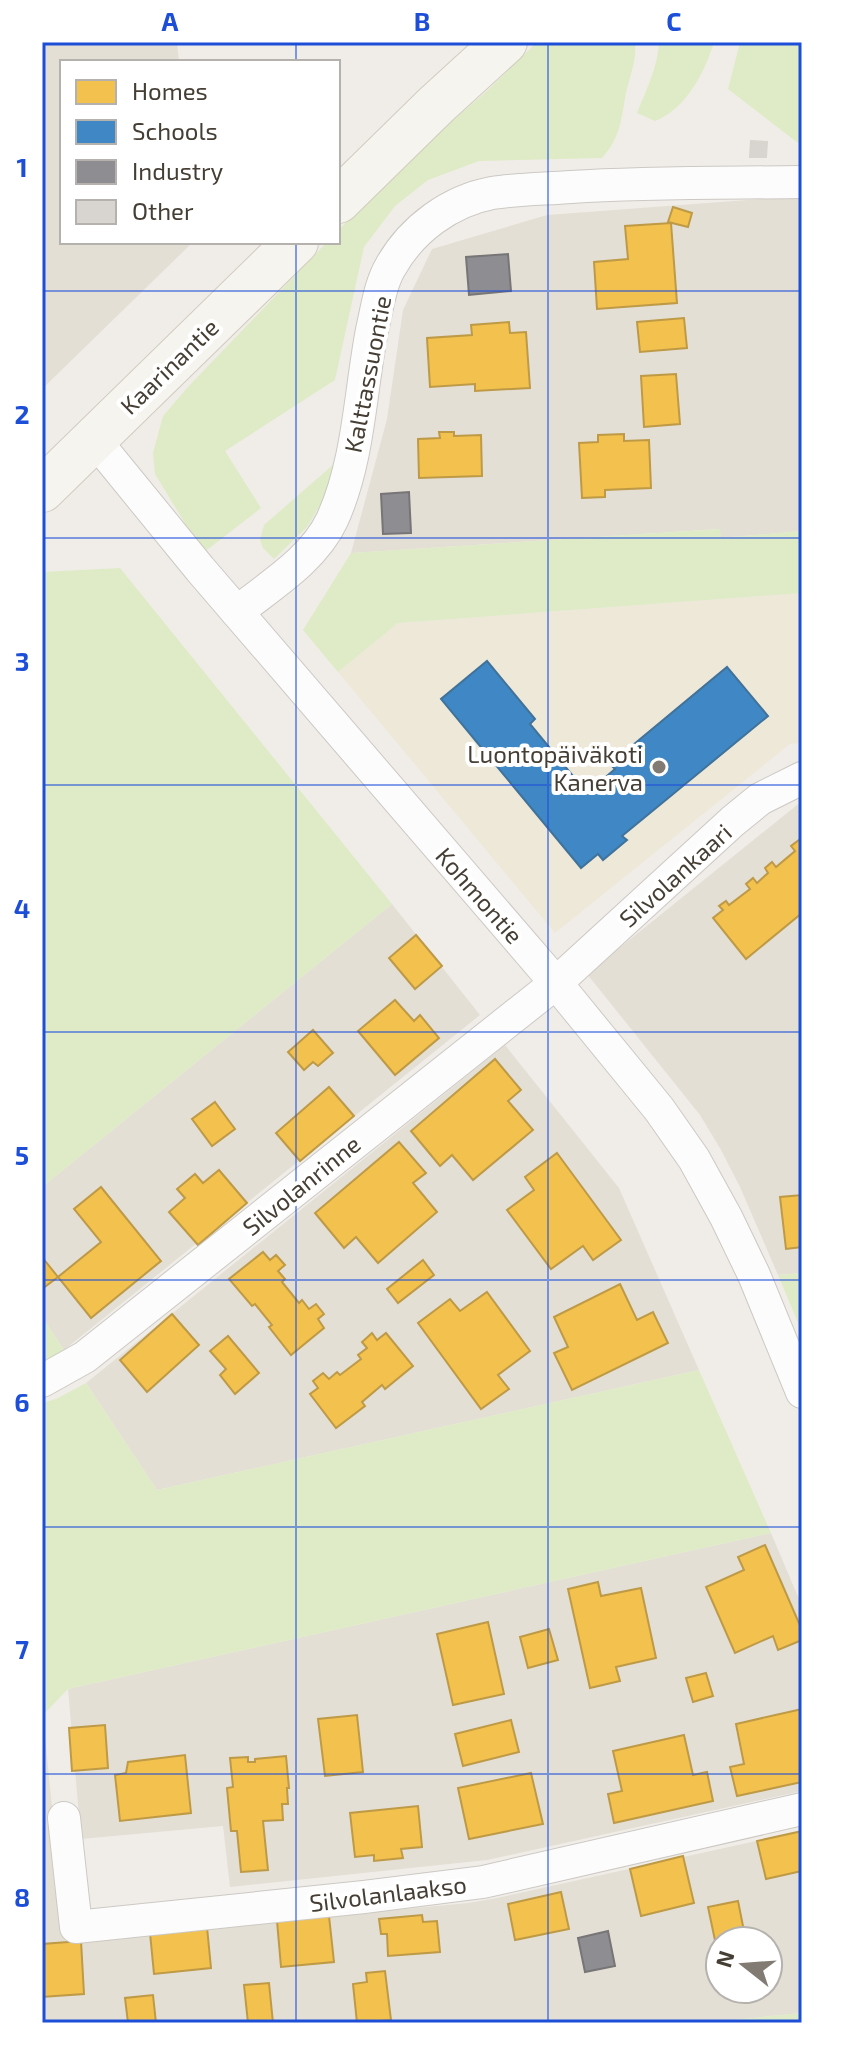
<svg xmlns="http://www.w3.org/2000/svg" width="844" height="2065" font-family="'Exo 2',sans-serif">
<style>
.residential{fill:#e4dfd5;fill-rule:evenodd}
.education{fill:#eee8d9}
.green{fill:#deebc6}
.homes{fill:#f2c14e;stroke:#be9a46;stroke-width:2}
.schools{fill:#3f88c5;stroke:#41729a;stroke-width:2}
.industry{fill:#8d8d92;stroke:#777576;stroke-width:2}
.building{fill:#d8d4cf;stroke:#d8d4ce;stroke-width:2}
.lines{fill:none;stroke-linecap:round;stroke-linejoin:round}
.street-casing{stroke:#ccc9c4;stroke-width:34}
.secondary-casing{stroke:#d1ccc0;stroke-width:46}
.street{stroke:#fdfcfc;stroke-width:32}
.secondary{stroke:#f6f4ee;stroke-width:44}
.grid{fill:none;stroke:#1d4ed8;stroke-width:2;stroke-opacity:0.55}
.poi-dot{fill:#817b73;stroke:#fff;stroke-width:3}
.labels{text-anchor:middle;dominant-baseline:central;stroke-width:8;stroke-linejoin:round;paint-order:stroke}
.street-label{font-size:24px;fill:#453e34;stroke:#fff}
.poi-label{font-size:24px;fill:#453e34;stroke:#fff;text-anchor:end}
.neatline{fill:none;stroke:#1d4ed8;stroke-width:3}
.grid-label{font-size:26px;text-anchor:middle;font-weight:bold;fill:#1d4ed8}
</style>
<rect width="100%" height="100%" fill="#f0ede8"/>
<g class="residential">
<path d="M42 42H177L179 62H62V242H193L42 389Z"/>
<path d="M802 196V531L720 538 719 529 351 553 387 419 403 310 432 249 547 215Z"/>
<path d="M802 801V1273L778 1275 740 1187 721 1150 700 1115 587 974Z"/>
<path d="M392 904 480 1015 64 1350 42 1317V1187Z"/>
<path d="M505 1045 619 1188 699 1370 157 1490 86 1383Z"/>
<path d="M771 1533 802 1606V1791L487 1860 230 1887 223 1826 81 1839 68 1689Z"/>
<path d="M43 1715 65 1941 468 1903 497 1898 802 1831V2013L704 2023H42ZM720 1941H768V1989H720Z"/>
</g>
<path class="education" d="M802 593V743L790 744 555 933 338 672 398 623Z"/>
<g class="green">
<path d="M537 42H635C637 60 630 75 626 93 621 119 621 137 602 158L479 161 428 180 395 206 364 247 335 380 225 451 261 508 203 553 155 474 153 453 163 416 187 388 327 242H338V231L347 221 429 141 487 91Z"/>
<path d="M659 42H714C705 72 686 109 655 121L637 113C646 90 658 67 659 42Z"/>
<path d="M740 42H802V146L728 89Z"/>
<path d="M334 464 326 495 307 527 274 559 263 548 260 540 264 525Z"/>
<path d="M720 529 721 538 802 531V593L398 623 338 672 303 630 351 553Z"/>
<path d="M120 568 392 904 42 1187V572Z"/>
<path d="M802 1273V1332L778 1275Z"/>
<path d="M42 1317 64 1350 42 1363Z"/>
<path d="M699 1370 771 1533 68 1689 42 1716V1403L56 1399 86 1383 157 1490Z"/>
<path d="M802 2013V2023H704Z"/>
</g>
<g class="homes">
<path d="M673 207 692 213 688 227 668 222Z"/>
<path d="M671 223 677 303 597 309 594 262 628 259 625 226Z"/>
<path d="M684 318 687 348 640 352 637 322Z"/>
<path d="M509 322 510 333 526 332 530 388 475 391V384L430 387 427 338 472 335 471 325Z"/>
<path d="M676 374 680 424 644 427 641 376Z"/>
<path d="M439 432H454V436L481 435 482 476 419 478 418 439 440 438Z"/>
<path d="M624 434V441L649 440 651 488 605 490V497L582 498 579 443 598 442V435Z"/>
<path d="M799 840 802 844V913L746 959 713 918 723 910 719 906 726 901 729 905 750 889 746 884 753 878 757 883 768 873 765 868 772 862 776 867 795 851 791 846Z"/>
<path d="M416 935 442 966 415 989 389 958Z"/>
<path d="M395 1000 414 1021 420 1015 439 1038 395 1075 358 1031Z"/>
<path d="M313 1030 333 1053 318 1066 313 1062 304 1070 288 1052Z"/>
<path d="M495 1059 521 1090 508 1101 533 1130 473 1180 452 1155 440 1166 411 1131Z"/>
<path d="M329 1087 354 1116 300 1161 276 1133Z"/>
<path d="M215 1102 235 1129 212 1146 192 1119Z"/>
<path d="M399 1142 426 1173 413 1183 437 1212 378 1263 356 1237 344 1248 315 1213Z"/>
<path d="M557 1153 621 1240 593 1260 583 1246 551 1269 507 1210 534 1190 525 1177Z"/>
<path d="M219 1170 247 1203 198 1245 169 1212 185 1198 177 1189 195 1174 203 1183Z"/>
<path d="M101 1187 161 1261 91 1318 58 1277 101 1242 74 1209Z"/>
<path d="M802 1195V1247L786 1249 780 1197Z"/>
<path d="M263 1252 270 1260 276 1255 285 1265 278 1271 285 1279 282 1282 299 1303 302 1300 309 1309 316 1304 324 1314 318 1319 324 1328 291 1355 269 1327 272 1325 255 1304 252 1306 229 1279Z"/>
<path d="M42 1257 58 1277 42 1289Z"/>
<path d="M423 1260 434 1275 398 1303 387 1289Z"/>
<path d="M620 1284 637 1320 653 1312 668 1343 572 1390 554 1353 568 1347 554 1317Z"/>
<path d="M487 1292 530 1351 498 1375 509 1389 481 1409 418 1323 450 1299 460 1311Z"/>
<path d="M172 1314 199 1345 147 1392 120 1360Z"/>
<path d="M372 1333 377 1340 386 1333 413 1366 385 1389 382 1385 362 1402 365 1406 336 1428 310 1394 318 1388 313 1381 323 1373 329 1379 337 1372 340 1375 361 1359 358 1355 367 1348 362 1342Z"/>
<path d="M228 1336 259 1373 235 1394 220 1375 226 1369 210 1351Z"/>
<path d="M765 1545 802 1630V1640L778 1650 773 1636 735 1653 706 1587 744 1570 738 1557Z"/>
<path d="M598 1582 601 1596 641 1588 656 1658 616 1667 620 1681 590 1688 568 1589Z"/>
<path d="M488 1622 504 1694 453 1705 437 1634Z"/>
<path d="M549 1629 558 1660 528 1668 520 1637Z"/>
<path d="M706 1673 713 1696 693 1702 686 1678Z"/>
<path d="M802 1709V1782L737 1796 730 1767 744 1764 736 1724Z"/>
<path d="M357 1715 363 1772 325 1776 318 1719Z"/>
<path d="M511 1720 519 1752 463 1766 455 1734Z"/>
<path d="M105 1725 108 1768 72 1771 69 1728Z"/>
<path d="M684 1735 693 1775 707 1772 713 1801 614 1823 608 1794 622 1791 613 1751Z"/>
<path d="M185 1755 191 1813 120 1821 115 1775 126 1773 128 1762Z"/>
<path d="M286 1756 289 1788H287L288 1804H282L283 1820 263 1821 268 1870 241 1872 237 1831H231L227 1788 233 1787 230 1758 248 1757V1762H255V1759Z"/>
<path d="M531 1773 543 1824 469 1839 458 1788Z"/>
<path d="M418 1806 422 1847 401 1849 403 1858 374 1861V1855L355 1857 350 1813Z"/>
<path d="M802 1831V1871L766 1879 757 1841Z"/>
<path d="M683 1856 694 1903 641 1916 630 1869Z"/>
<path d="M561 1892 569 1929 515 1940 508 1904Z"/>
<path d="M738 1901 746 1941H720V1950H717L708 1907Z"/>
<path d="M422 1915 423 1922 437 1921 440 1952 388 1956 387 1934H381L379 1919Z"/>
<path d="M329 1916 334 1962 281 1967 277 1921Z"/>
<path d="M207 1927 211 1968 154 1974 150 1933Z"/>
<path d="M81 1941 84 1994 42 1997V1944Z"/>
<path d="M385 1971 391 2020 357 2023 353 1984 367 1982 366 1973Z"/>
<path d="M269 1983 273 2023H248L244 1985Z"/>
<path d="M153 1995 156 2023H128L125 1998Z"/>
</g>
<path class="schools" d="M487 661 535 719 530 724 587 793 615 769 610 764 727 667 768 716 622 836 627 840 603 860 598 854 581 868 441 699Z"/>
<g class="industry">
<path d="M508 254 511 291 469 295 466 257Z"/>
<path d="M409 492 411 533 383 534 381 494Z"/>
<path d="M608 1931 615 1966 585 1972 578 1938Z"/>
</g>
<path class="building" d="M751 141 767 142 766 157H750Z"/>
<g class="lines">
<defs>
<g id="street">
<path d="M94 439 200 569 556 983 659 1109 694 1159 726 1217 754 1275 802 1392"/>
<path d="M237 612C271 585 313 560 332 520 359 461 360 392 372 330 377 309 380 284 391 266 412 229 450 201 492 193 518 189 545 189 571 187 648 182 725 183 802 182"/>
<path d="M42 1381 85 1357 556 983 733 821 760 799 802 778"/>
<path d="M64 1818 76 1927 364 1897 483 1882 802 1809"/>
</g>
<g id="secondary">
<path d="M338 201 436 105 505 42"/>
<path d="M42 490 296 242"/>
</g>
</defs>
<use href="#street" class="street-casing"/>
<use href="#secondary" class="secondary-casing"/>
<use href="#street" class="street"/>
<use href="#secondary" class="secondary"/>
</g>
<path class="grid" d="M296 42V62M548 42V2023M296 242V2023M42 291H802M42 538H802M42 785H802M42 1032H802M42 1280H802M42 1527H802M42 1774H802"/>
<circle class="poi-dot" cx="659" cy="767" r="8"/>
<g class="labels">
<g class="street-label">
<text transform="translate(169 366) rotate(-44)">Kaarinantie</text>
<text transform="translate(367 374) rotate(-79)">Kalttassuontie</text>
<text transform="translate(675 875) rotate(-42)">Silvolankaari</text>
<text transform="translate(480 895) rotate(49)">Kohmontie</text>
<text transform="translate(301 1185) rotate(-39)">Silvolanrinne</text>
<text transform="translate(388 1893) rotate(-7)">Silvolanlaakso</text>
</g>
<g class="poi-label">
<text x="643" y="753">Luontopäiväkoti<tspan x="643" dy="28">Kanerva</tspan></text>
</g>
</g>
<rect width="844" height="2065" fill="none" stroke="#ffffff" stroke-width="88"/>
<rect x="60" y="60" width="280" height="184" fill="#ffffff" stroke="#b5b2ae" stroke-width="2"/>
<rect x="76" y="80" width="40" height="24" fill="#f2c14e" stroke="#b5b2ae" stroke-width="2"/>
<text x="132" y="100" font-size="24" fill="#453e34">Homes</text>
<rect x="76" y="120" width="40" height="24" fill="#3f88c5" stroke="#b5b2ae" stroke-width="2"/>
<text x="132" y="140" font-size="24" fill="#453e34">Schools</text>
<rect x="76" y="160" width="40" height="24" fill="#8d8d92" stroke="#b5b2ae" stroke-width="2"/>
<text x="132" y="180" font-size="24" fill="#453e34">Industry</text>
<rect x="76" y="200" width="40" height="24" fill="#d8d4cf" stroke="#b5b2ae" stroke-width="2"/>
<text x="132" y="220" font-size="24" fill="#453e34">Other</text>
<g transform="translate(744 1965) rotate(287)"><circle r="38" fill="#ffffff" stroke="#b5b2ae" stroke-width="2"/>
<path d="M0-6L14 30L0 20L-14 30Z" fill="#817b73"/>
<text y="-12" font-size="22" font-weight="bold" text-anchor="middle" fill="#453e34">N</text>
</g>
<rect x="44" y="44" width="756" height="1977" class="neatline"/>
<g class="grid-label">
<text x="170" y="31">A</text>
<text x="422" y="31">B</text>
<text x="674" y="31">C</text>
<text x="22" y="177">1</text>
<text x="22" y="424">2</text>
<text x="22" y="671">3</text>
<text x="22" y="918">4</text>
<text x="22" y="1165">5</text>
<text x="22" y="1412">6</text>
<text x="22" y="1659">7</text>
<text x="22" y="1907">8</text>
</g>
</svg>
